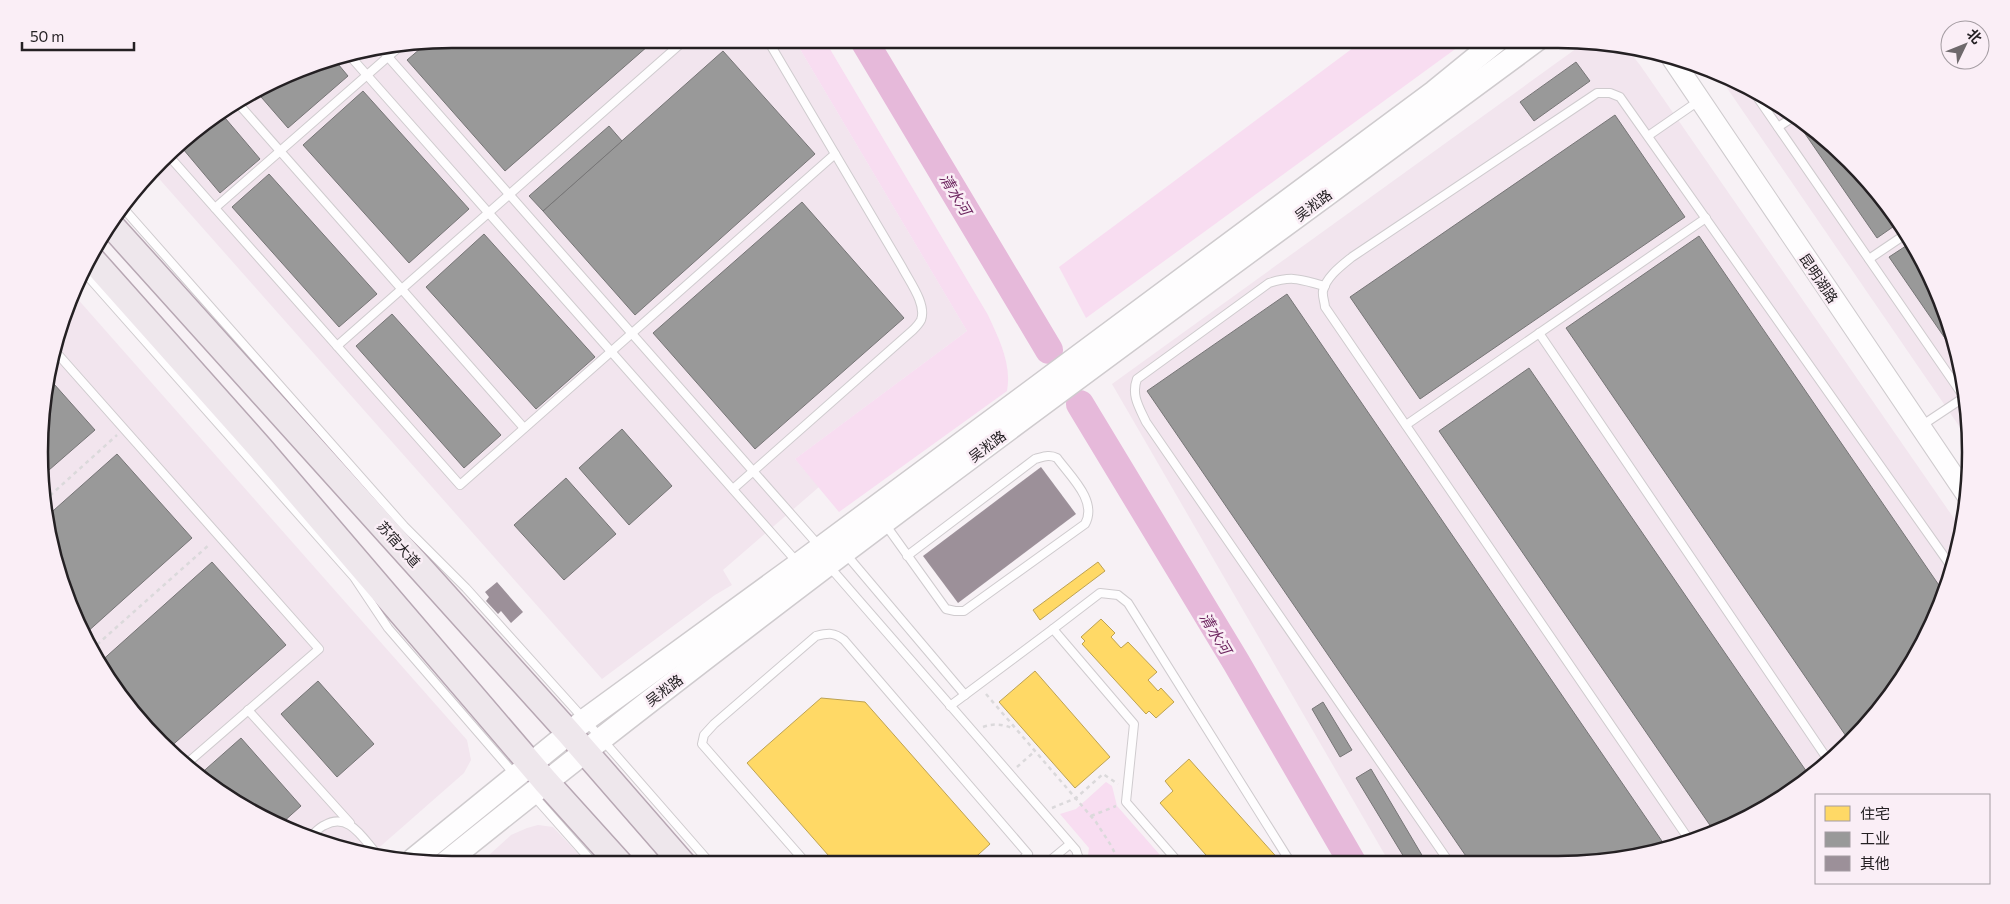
<svg xmlns="http://www.w3.org/2000/svg" width="2010" height="904" font-family="Commissioner,'Noto Sans SC',sans-serif">
<style>
.built{fill:#f2e5ee}
.green{fill:#f8ddf1}
.homes{fill:#ffd966;stroke:#bda252}
.industry{fill:#999;stroke:#767576}
.lines{fill:none;stroke-linecap:round;stroke-linejoin:round}
.river{stroke:#e6b9da;stroke-width:28}
.building{fill:#9c9099}
.service-casing{stroke:#cfcbce;stroke-width:10}
.tertiary-casing{stroke:#cfcbce;stroke-width:22}
.secondary-casing{stroke:#cfcbce;stroke-width:25}
.primary-casing{stroke:#b7a7b3;stroke-width:28}
.path{stroke:#dbd9db;stroke-width:2.5;stroke-dasharray:4 4;stroke-linecap:butt}
.service{stroke:#fefdfe;stroke-width:8}
.tertiary{stroke:#fefdfe;stroke-width:20}
.secondary{stroke:#fefdfe;stroke-width:22}
.primary{stroke:#eee7ec;stroke-width:25}
.labels{text-anchor:middle;dominant-baseline:central;stroke-width:5;stroke-linejoin:round;paint-order:stroke}
.street-label{font-size:14px;fill:#242023;stroke:#faeef6}
.water-label{font-size:15px;font-style:italic;fill:#6e2760;stroke:#faeef6}
.rim{fill:none;stroke:#242023;stroke-width:2.5}
</style>
<rect width="100%" height="100%" fill="#f7f1f5"/>
<g class="built">
<path d="M452 39H794L967 331 795 459 819 487 723 570 732 585 715 595 602 679 154 173 180 141 246 94 319 61Z"/>
<path d="M1584 43 1628 50 1640 65 1962 530 1949 585 1901 682 1810 780 1716 834 1612 862H1389L1112 384Z"/>
<path d="M1716 72 1765 94 1831 141 1886 201 1929 269 1957 345 1970 425V442Z"/>
<path d="M75 296 467 740 471 760 464 773 374 852 319 843 200 780 141 725 94 659 47 532 39 452 47 372Z"/>
<path d="M538 825 553 827 589 865H478L511 835 527 828Z"/>
</g>
<g class="green">
<path d="M794 39H824L988 315C999 339 1012 364 1007 391L839 512 795 459 967 331Z"/>
<path d="M1365 39H1469L1086 318 1059 267Z"/>
<path d="M1106 782 1112 786 1117 806 1167 863H1087L1089 848 1060 814 1076 809Z"/>
</g>
<g class="homes">
<path d="M1098 562 1105 571 1040 620 1033 610Z"/>
<path d="M1101 619 1115 633 1111 637 1121 648 1128 642 1157 672 1148 680 1158 691 1161 688 1174 702 1156 718 1149 711 1146 714 1082 644 1085 641 1081 637Z"/>
<path d="M1035 671 1110 757 1075 788 999 702Z"/>
<path d="M821 698 865 702 990 844 968 864H836L747 763Z"/>
<path d="M1189 759 1281 862 1280 863H1213L1160 803 1173 791 1165 781Z"/>
</g>
<g class="industry">
<path d="M452 39H656L505 171 407 60 427 43Z"/>
<path d="M723 51 815 154 635 315 543 211Z"/>
<path d="M333 58 348 76 288 128 255 90 319 61Z"/>
<path d="M1576 62 1590 81 1534 121 1520 102Z"/>
<path d="M363 91 469 209 409 263 303 145Z"/>
<path d="M220 112 260 159 220 193 178 143Z"/>
<path d="M1615 115 1685 217 1420 399 1350 297Z"/>
<path d="M1803 122 1831 141 1886 201 1900 222 1877 238 1799 125Z"/>
<path d="M609 126 622 141 543 211 529 196Z"/>
<path d="M269 174 377 294 339 327 232 207Z"/>
<path d="M802 202 904 318 755 449 653 333Z"/>
<path d="M484 234 595 357 536 409 426 287Z"/>
<path d="M1699 236 1945 594 1901 682 1848 739 1566 328Z"/>
<path d="M1912 242 1929 269 1957 345 1960 360 1889 257Z"/>
<path d="M1287 294 1666 847 1612 862H1470L1147 391Z"/>
<path d="M392 314 501 435 464 468 356 346Z"/>
<path d="M1529 368 1811 778 1716 834 1439 431Z"/>
<path d="M46 375 95 430 41 477 39 452Z"/>
<path d="M622 429 672 486 629 525 579 468Z"/>
<path d="M117 454 192 538 85 634 47 532 45 518Z"/>
<path d="M566 478 616 534 564 580 514 525Z"/>
<path d="M212 562 286 645 168 749 141 725 98 664Z"/>
<path d="M318 681 374 744 337 777 281 714Z"/>
<path d="M1323 702 1352 750 1340 757 1312 709Z"/>
<path d="M241 738 301 806 282 823 197 777Z"/>
<path d="M1371 769 1426 862H1407L1356 778Z"/>
</g>
<g class="lines">
<g class="river">
<path d="M863 39 1049 350"/>
<path d="M1080 404 1236 662 1352 862"/>
</g>
</g>
<g class="building">
<path d="M1041 467 1076 514 958 603 923 556Z"/>
<path d="M497 582 523 612 511 623 501 611 498 614 486 601 489 597 485 592Z"/>
</g>
<g class="lines">
<defs>
<g id="service">
<path d="M382 50 820 547"/>
<path d="M350 56 797 562"/>
<path d="M1751 88 1966 400"/>
<path d="M236 101 524 428"/>
<path d="M1778 127 1795 116"/>
<path d="M1648 136 1700 100"/>
<path d="M168 155 460 485 835 154"/>
<path d="M215 208 398 48"/>
<path d="M124 209 404 526 466 588 601 738 711 864"/>
<path d="M1869 259 1906 234"/>
<path d="M84 272 354 577 388 628 515 775"/>
<path d="M1325 286C1301 280 1294 275 1269 283L1137 379C1131 395 1139 407 1146 422L1449 862"/>
<path d="M1539 333 1828 760"/>
<path d="M337 346 686 39"/>
<path d="M55 351 319 649 185 765"/>
<path d="M1406 425 1706 218"/>
<path d="M1921 426 1966 396"/>
<path d="M733 489 913 330C916 327 919 324 921 320 927 304 909 281 902 267L767 39"/>
<path d="M885 524 946 609 955 611H964L1085 524C1098 501 1070 476 1057 458 1049 454 1043 457 1035 459L907 556"/>
<path d="M845 553 965 695"/>
<path d="M829 566 1076 850 1079 859 1077 863"/>
<path d="M1053 629 1100 593 1118 595 1128 603 1291 863"/>
<path d="M950 706 1053 629 1134 724 1126 802 1179 863"/>
<path d="M248 710 350 823"/>
<path d="M533 795 595 865"/>
<path d="M309 838C314 834 319 827 325 825 348 812 362 837 376 853"/>
<path d="M1690 841 1325 307C1325 303 1322 296 1323 291 1326 277 1341 266 1352 257L1597 93H1610L1620 97 1953 569"/>
<path d="M1047 863 1070 844"/>
<path d="M807 864 702 744 704 735 714 724 816 636C828 633 834 632 844 640L1028 854 1018 864"/>
</g>
<path id="tertiary" d="M1671 57 1968 497"/>
<g id="secondary">
<path d="M414 859 585 720 799 564 1434 92 1499 39"/>
<path d="M444 864C799 577 1171 310 1538 39"/>
</g>
<g id="primary">
<path d="M111 225 569 733 684 865"/>
<path d="M90 257 261 449 546 782 621 865"/>
</g>
</defs>
<use href="#service" class="service-casing"/>
<use href="#tertiary" class="tertiary-casing"/>
<use href="#secondary" class="secondary-casing"/>
<use href="#primary" class="primary-casing"/>
<g class="path">
<path d="M44 501 117 435"/>
<path d="M91 650 210 544"/>
<path d="M986 694 1096 822 1112 847 1119 863"/>
<path d="M983 727C994 723 1003 724 1014 729"/>
<path d="M1017 767 1035 751"/>
<path d="M1052 808 1076 798 1103 774 1118 784"/>
<path d="M1091 816 1116 806"/>
</g>
<use href="#service" class="service"/>
<use href="#tertiary" class="tertiary"/>
<use href="#secondary" class="secondary"/>
<use href="#primary" class="primary"/>
</g>
<g class="labels">
<g class="street-label">
<text transform="translate(1313 205) rotate(-37)">吴淞路</text>
<text transform="translate(1819 278) rotate(56)">昆明湖路</text>
<text transform="translate(987 446) rotate(-37)">吴淞路</text>
<text transform="translate(399 544) rotate(48)">苏宿大道</text>
<text transform="translate(664 690) rotate(-37)">吴淞路</text>
</g>
<g class="water-label">
<text transform="translate(956 194) rotate(59)">清水河</text>
<text transform="translate(1216 633) rotate(59)">清水河</text>
</g>
</g>
<path d="M0 0H2010V904H0ZM452 48H1558A404 404 0 0 1 1962 452V452A404 404 0 0 1 1558 856H452A404 404 0 0 1 48 452V452A404 404 0 0 1 452 48Z" fill="#faeef6" fill-rule="evenodd"/>
<path class="rim" d="M452 48H1558A404 404 0 0 1 1962 452V452A404 404 0 0 1 1558 856H452A404 404 0 0 1 48 452V452A404 404 0 0 1 452 48Z"/>
<rect x="1815" y="794" width="175" height="90" fill="#faeef6" stroke="#a49ca2"/>
<rect x="1825" y="806" width="25" height="15" fill="#ffd966" stroke="#a49ca2"/>
<text x="1860" y="819" font-size="15" fill="#242023">住宅</text>
<rect x="1825" y="832" width="25" height="15" fill="#999999" stroke="#a49ca2"/>
<text x="1860" y="844" font-size="15" fill="#242023">工业</text>
<rect x="1825" y="856" width="25" height="15" fill="#9c9099" stroke="#a49ca2"/>
<text x="1860" y="869" font-size="15" fill="#242023">其他</text>
<g transform="translate(1965 45) rotate(47)"><circle r="24" fill="#faeef6" stroke="#a49ca2"/>
<path d="M0-4L9 19L0 12L-9 19Z" fill="#6e696c"/>
<text y="-8" font-size="14" font-weight="bold" text-anchor="middle" fill="#242023">北</text>
</g>
<path d="M22 42v8h112v-8" fill="none" stroke="#242023" stroke-width="2.5"/>
<text x="30" y="42" font-size="15" fill="#242023" stroke="#faeef6" stroke-width="4" paint-order="stroke">50 m</text>
</svg>
